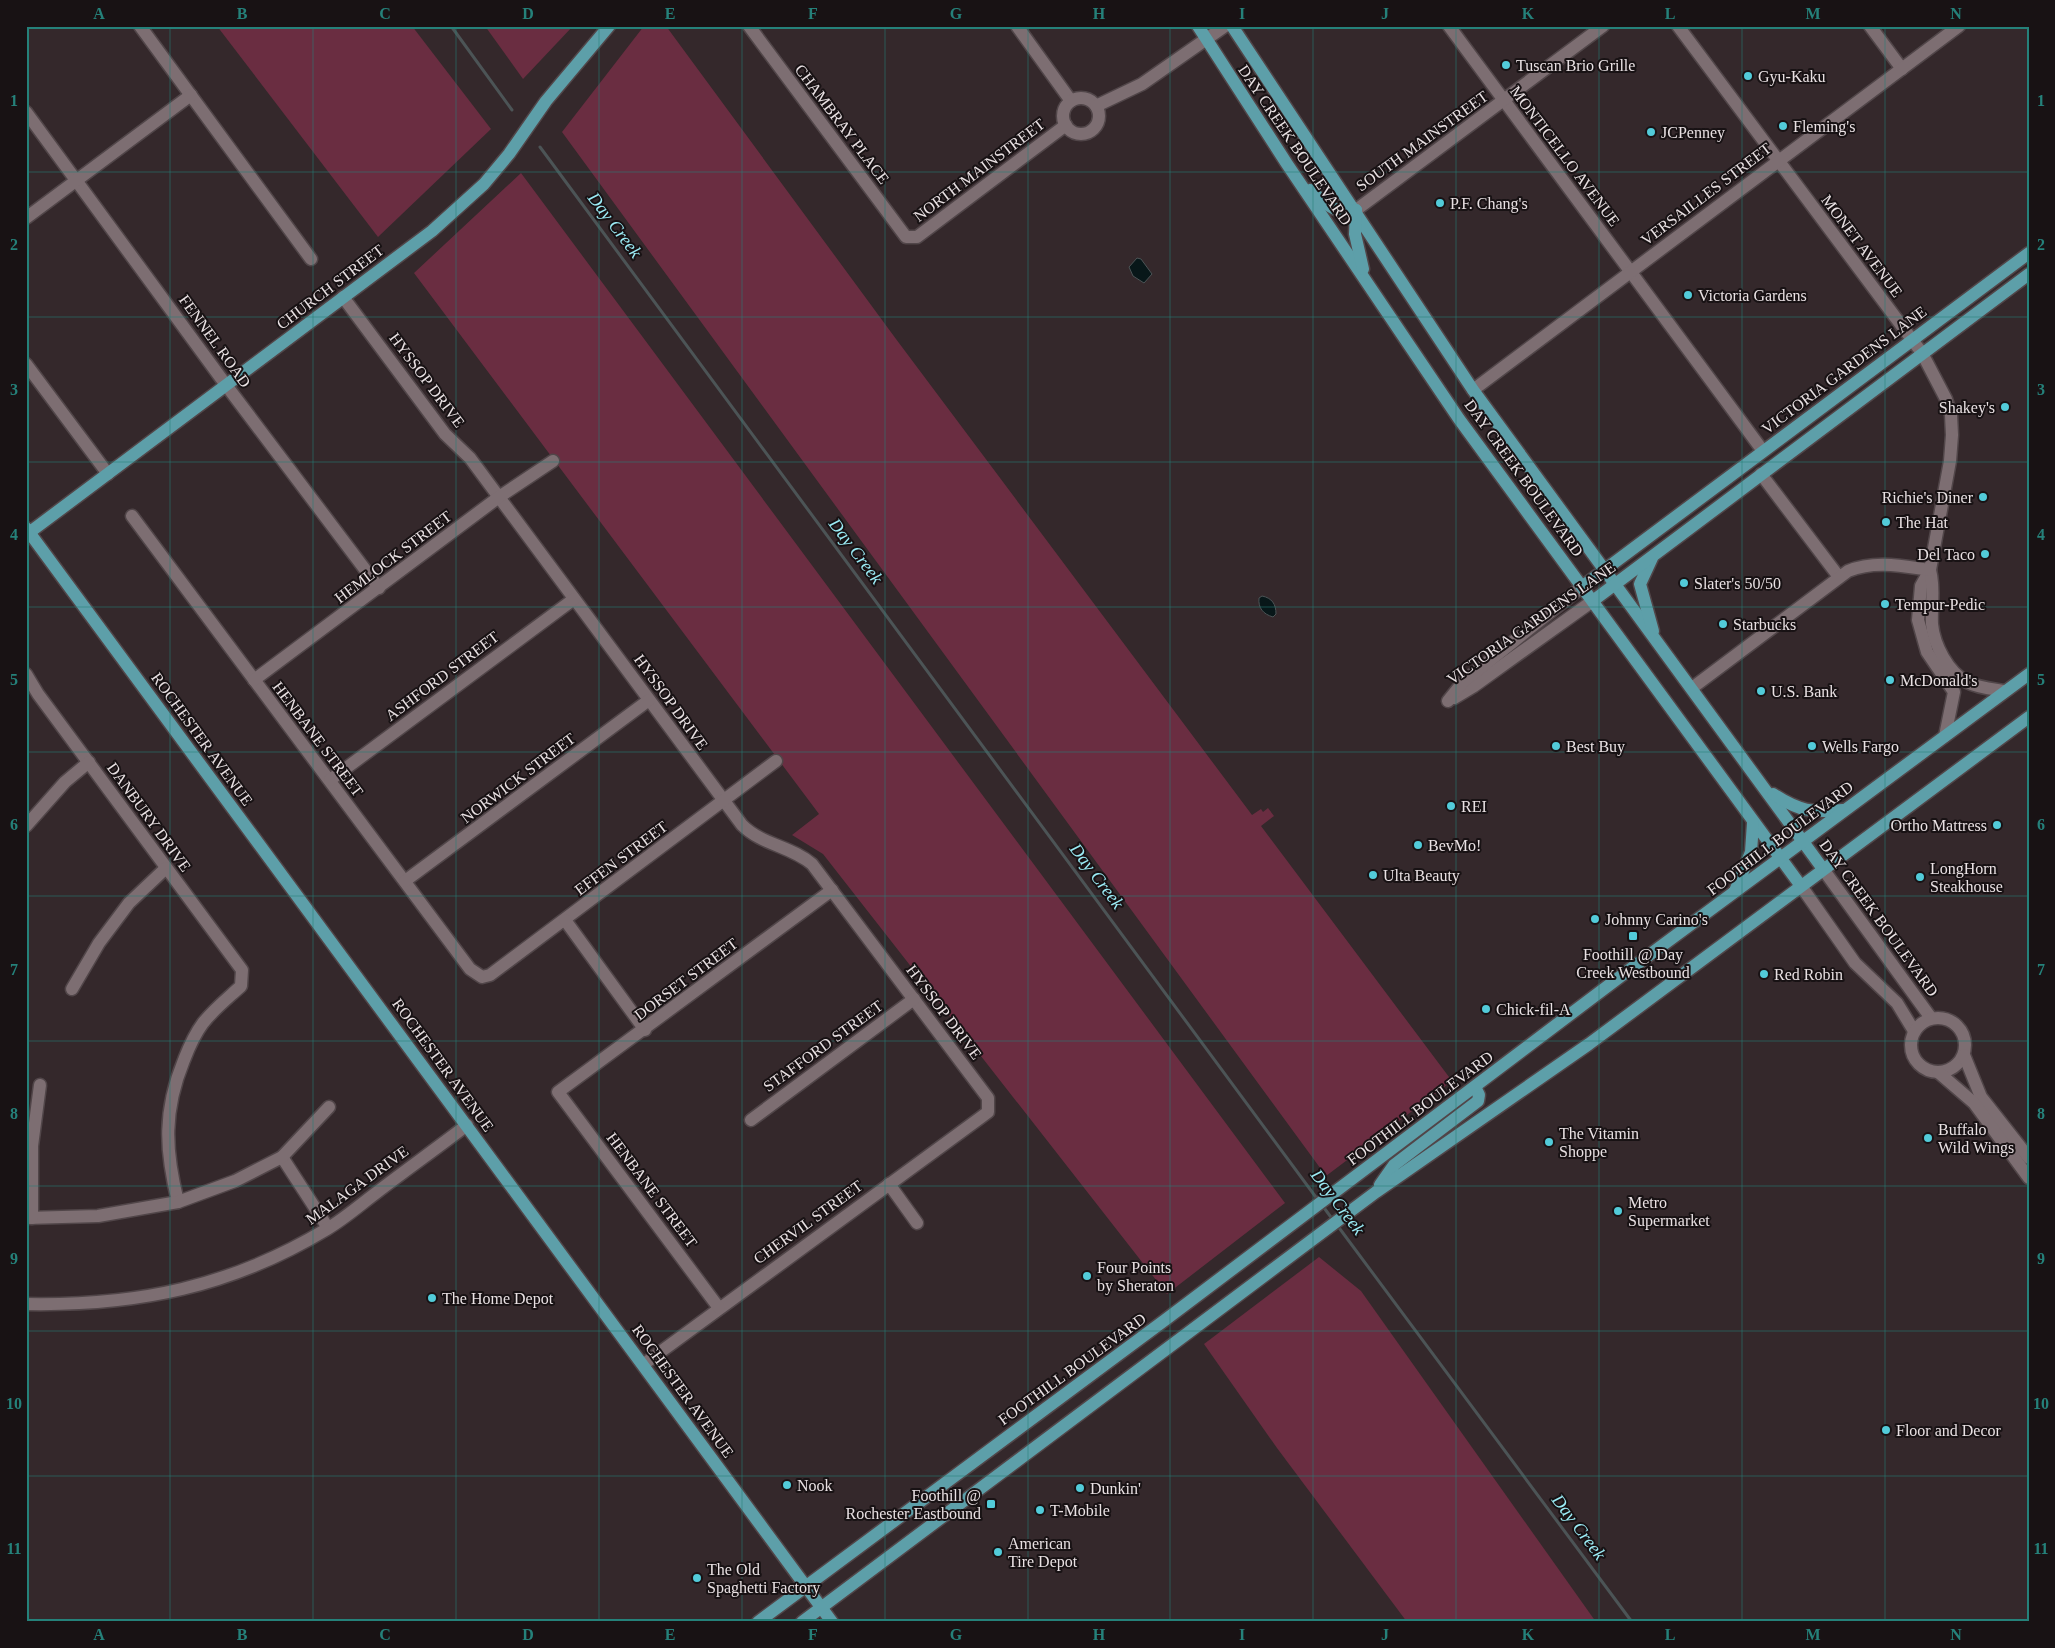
<svg xmlns="http://www.w3.org/2000/svg" width="2055" height="1648" font-family="'Times New Roman',serif">
<style>
.green{fill:#6a2d41}
.water{fill:#081719;stroke:#4c5456}
.lines{fill:none;stroke-linecap:round;stroke-linejoin:round}
.stream{stroke:#4c5456;stroke-width:3}
.minor-casing{stroke:#514649;stroke-width:15}
.major-casing{stroke:#514649;stroke-width:15}
.minor{stroke:#7d6e72;stroke-width:12}
.major{stroke:#5d9fa9;stroke-width:12}
.grid{fill:none;stroke:#25817a;stroke-width:1;stroke-opacity:0.55}
.poi-dot{fill:#52cbd9;stroke:#181214;stroke-width:2}
.labels{text-anchor:middle;dominant-baseline:central;stroke-width:4;stroke-linejoin:round;paint-order:stroke}
.poi-label{font-size:16px;fill:#e9e1e3;stroke:#181214;text-anchor:start}
.street-label{font-size:16px;fill:#e9e1e3;stroke:#181214}
.water-label{font-size:18px;font-style:italic;fill:#9cedf7;stroke:#181214}
.neatline{fill:none;stroke:#25817a;stroke-width:2}
.grid-label{font-size:16px;text-anchor:middle;font-weight:bold;fill:#25817a}
</style>
<rect width="100%" height="100%" fill="#34282b"/>
<g class="green">
<path d="M217 26H412L491 129 378 237Z"/>
<path d="M485 26H573L523 79Z"/>
<path d="M644 26H666L896 339 1252 815 1261 809 1263 812 1268 808 1274 816 1261 826 1452 1081 1326 1176 562 132Z"/>
<path d="M521 173 1285 1203 1167 1294 823 854 792 835 819 814 414 273Z"/>
<path d="M1319 1257 1361 1291 1596 1622H1407L1277 1448 1204 1344Z"/>
</g>
<g class="water">
<path d="M1137 258 1141 259 1152 274 1144 283 1133 276 1129 267Z"/>
<path d="M1262 596C1272 598 1276 604 1276 614L1273 617C1263 614 1258 608 1259 598Z"/>
</g>
<g class="lines">
<g class="stream">
<path d="M451 26 512 110"/>
<path d="M540 147 1318 1200"/>
<path d="M1322 1205 1333 1220"/>
<path d="M1337 1225 1632 1622"/>
</g>
<defs>
<g id="minor">
<path d="M140 26 311 259"/>
<path d="M749 26 906 237H917L1066 125"/>
<path d="M1017 26 1071 101"/>
<path d="M1449 26 1763 451"/>
<path d="M1678 26 1922 353 1946 399 1951 415 1952 435 1950 461 1930 570 1921 586 1918 620 1927 652 1954 692 1945 736"/>
<path d="M1870 26 1902 69"/>
<circle cx="1081" cy="116" r="18"/>
<path d="M1096 106 1142 84 1225 26"/>
<path d="M26 112 226 385 379 588"/>
<path d="M1356 210 1603 26"/>
<path d="M26 218 191 95"/>
<path d="M343 297 445 434 470 458 742 825C762 845 791 846 812 864L988 1098V1112L980 1118 644 1364"/>
<path d="M26 364 108 474"/>
<path d="M1473 390 1959 26"/>
<path d="M1761 474 1839 577"/>
<path d="M132 516 461 957 470 969 482 977 490 975 776 761"/>
<path d="M1930 570C1935 588 1931 605 1932 624 1934 645 1948 672 1967 682 1978 688 1993 689 2005 691"/>
<path d="M26 674 38 694 242 970 241 986C228 998 214 1009 203 1023 194 1035 189 1047 184 1060 163 1111 165 1150 178 1202"/>
<path d="M254 680 499 497 553 461"/>
<path d="M1692 688 1848 571C1875 560 1902 566 1930 570"/>
<path d="M1454 698 1474 686 1594 600"/>
<path d="M1448 701 1464 681 1583 586"/>
<path d="M330 780 574 599"/>
<path d="M26 826 65 782 89 762"/>
<path d="M1823 869 1931 1018"/>
<path d="M405 881 649 700"/>
<path d="M1801 886 1855 963 1897 1003 1914 1031"/>
<path d="M565 920 645 1030"/>
<path d="M72 989 99 943 129 903 166 868"/>
<circle cx="1938" cy="1045" r="27"/>
<path d="M1964 1055 1981 1097 2029 1158"/>
<path d="M1938 1072 1974 1103 2029 1178"/>
<path d="M751 1120 914 999"/>
<path d="M282 1157 328 1228"/>
<path d="M889 1184 917 1223"/>
<path d="M26 1218 98 1216 178 1202 235 1181 282 1157 329 1107"/>
<path d="M32 1218V1146L40 1085"/>
<path d="M26 1304C137 1306 231 1287 327 1229 344 1219 360 1205 376 1193 406 1170 437 1148 467 1125"/>
<path d="M719 1308 558 1092 832 890"/>
</g>
<g id="major">
<path d="M1198 26 1287 164 1459 419 1801 886"/>
<path d="M1232 26 1473 390 1823 869"/>
<path d="M1310 190C1327 204 1332 214 1356 210"/>
<path d="M1356 210 1355 234 1363 269"/>
<path d="M26 528 832 1622"/>
<path d="M26 535 432 231 484 184 509 154 546 101 609 26"/>
<path d="M1652 558 1640 584 1653 631"/>
<path d="M1583 586 2029 253"/>
<path d="M1594 600 2029 274"/>
<path d="M1773 794C1799 811 1812 813 1843 810"/>
<path d="M1735 891 1751 852 1753 823"/>
<path d="M1380 1185 1394 1165 1478 1101 1479 1095 1475 1087"/>
<path d="M758 1622 1165 1320 1625 973 2029 674"/>
<path d="M802 1622 1376 1192 1589 1044 2029 717"/>
</g>
</defs>
<use href="#minor" class="minor-casing"/>
<use href="#major" class="major-casing"/>
<use href="#minor" class="minor"/>
<use href="#major" class="major"/>
</g>
<path class="grid" d="M170 26V1622M313 26V1622M456 26V1622M599 26V1622M742 26V1622M885 26V1622M1028 26V1622M1170 26V1622M1313 26V1622M1456 26V1622M1599 26V1622M1742 26V1622M1885 26V1622M26 172H2029M26 317H2029M26 462H2029M26 607H2029M26 752H2029M26 896H2029M26 1041H2029M26 1186H2029M26 1331H2029M26 1476H2029"/>
<g class="poi-dot">
<circle cx="1506" cy="65" r="5"/>
<circle cx="1748" cy="76" r="5"/>
<circle cx="1783" cy="126" r="5"/>
<circle cx="1651" cy="132" r="5"/>
<circle cx="1440" cy="203" r="5"/>
<circle cx="1688" cy="295" r="5"/>
<circle cx="2005" cy="407" r="5"/>
<circle cx="1983" cy="497" r="5"/>
<circle cx="1886" cy="522" r="5"/>
<circle cx="1985" cy="554" r="5"/>
<circle cx="1684" cy="583" r="5"/>
<circle cx="1885" cy="604" r="5"/>
<circle cx="1723" cy="624" r="5"/>
<circle cx="1890" cy="680" r="5"/>
<circle cx="1761" cy="691" r="5"/>
<circle cx="1556" cy="746" r="5"/>
<circle cx="1812" cy="746" r="5"/>
<circle cx="1451" cy="806" r="5"/>
<circle cx="1997" cy="825" r="5"/>
<circle cx="1418" cy="845" r="5"/>
<circle cx="1373" cy="875" r="5"/>
<circle cx="1920" cy="877" r="5"/>
<circle cx="1595" cy="919" r="5"/>
<rect x="1628" y="931" width="10" height="10" rx="2.5"/>
<circle cx="1764" cy="974" r="5"/>
<circle cx="1486" cy="1009" r="5"/>
<circle cx="1928" cy="1138" r="5"/>
<circle cx="1549" cy="1142" r="5"/>
<circle cx="1618" cy="1211" r="5"/>
<circle cx="1087" cy="1276" r="5"/>
<circle cx="432" cy="1298" r="5"/>
<circle cx="1886" cy="1430" r="5"/>
<circle cx="787" cy="1485" r="5"/>
<circle cx="1080" cy="1488" r="5"/>
<rect x="986" y="1499" width="10" height="10" rx="2.5"/>
<circle cx="1040" cy="1510" r="5"/>
<circle cx="998" cy="1552" r="5"/>
<circle cx="697" cy="1578" r="5"/>
</g>
<g class="labels">
<g class="poi-label">
<text x="1516" y="65">Tuscan Brio Grille</text>
<text x="1758" y="76">Gyu-Kaku</text>
<text x="1793" y="126">Fleming's</text>
<text x="1661" y="132">JCPenney</text>
<text x="1450" y="203">P.F. Chang's</text>
<text x="1698" y="295">Victoria Gardens</text>
<text x="1995" y="407" text-anchor="end">Shakey's</text>
<text x="1973" y="497" text-anchor="end">Richie's Diner</text>
<text x="1896" y="522">The Hat</text>
<text x="1975" y="554" text-anchor="end">Del Taco</text>
<text x="1694" y="583">Slater's 50/50</text>
<text x="1895" y="604">Tempur-Pedic</text>
<text x="1733" y="624">Starbucks</text>
<text x="1900" y="680">McDonald's</text>
<text x="1771" y="691">U.S. Bank</text>
<text x="1566" y="746">Best Buy</text>
<text x="1822" y="746">Wells Fargo</text>
<text x="1461" y="806">REI</text>
<text x="1987" y="825" text-anchor="end">Ortho Mattress</text>
<text x="1428" y="845">BevMo!</text>
<text x="1930" y="868">LongHorn<tspan x="1930" dy="18">Steakhouse</tspan></text>
<text x="1383" y="875">Ulta Beauty</text>
<text x="1605" y="919">Johnny Carino's</text>
<text x="1633" y="954" text-anchor="middle">Foothill @ Day<tspan x="1633" dy="18">Creek Westbound</tspan></text>
<text x="1774" y="974">Red Robin</text>
<text x="1496" y="1009">Chick-fil-A</text>
<text x="1938" y="1129">Buffalo<tspan x="1938" dy="18">Wild Wings</tspan></text>
<text x="1559" y="1133">The Vitamin<tspan x="1559" dy="18">Shoppe</tspan></text>
<text x="1628" y="1202">Metro<tspan x="1628" dy="18">Supermarket</tspan></text>
<text x="1097" y="1267">Four Points<tspan x="1097" dy="18">by Sheraton</tspan></text>
<text x="442" y="1298">The Home Depot</text>
<text x="1896" y="1430">Floor and Decor</text>
<text x="797" y="1485">Nook</text>
<text x="1090" y="1488">Dunkin'</text>
<text x="981" y="1495" text-anchor="end">Foothill @<tspan x="981" dy="18">Rochester Eastbound</tspan></text>
<text x="1050" y="1510">T-Mobile</text>
<text x="1008" y="1543">American<tspan x="1008" dy="18">Tire Depot</tspan></text>
<text x="707" y="1569">The Old<tspan x="707" dy="18">Spaghetti Factory</tspan></text>
</g>
<g class="street-label">
<text transform="translate(842 124) rotate(53)">CHAMBRAY PLACE</text>
<text transform="translate(1422 141) rotate(-36)">SOUTH MAINSTREET</text>
<text transform="translate(1295 145) rotate(56)">DAY CREEK BOULEVARD</text>
<text transform="translate(1565 156) rotate(53)">MONTICELLO AVENUE</text>
<text transform="translate(979 170) rotate(-37)">NORTH MAINSTREET</text>
<text transform="translate(1706 194) rotate(-37)">VERSAILLES STREET</text>
<text transform="translate(1862 246) rotate(53)">MONET AVENUE</text>
<text transform="translate(330 287) rotate(-37)">CHURCH STREET</text>
<text transform="translate(215 341) rotate(54)">FENNEL ROAD</text>
<text transform="translate(1844 370) rotate(-37)">VICTORIA GARDENS LANE</text>
<text transform="translate(427 380) rotate(53)">HYSSOP DRIVE</text>
<text transform="translate(1524 478) rotate(54)">DAY CREEK BOULEVARD</text>
<text transform="translate(393 557) rotate(-37)">HEMLOCK STREET</text>
<text transform="translate(1531 623) rotate(-35)">VICTORIA GARDENS LANE</text>
<text transform="translate(442 676) rotate(-37)">ASHFORD STREET</text>
<text transform="translate(671 702) rotate(54)">HYSSOP DRIVE</text>
<text transform="translate(202 739) rotate(54)">ROCHESTER AVENUE</text>
<text transform="translate(318 739) rotate(53)">HENBANE STREET</text>
<text transform="translate(518 778) rotate(-37)">NORWICK STREET</text>
<text transform="translate(149 817) rotate(54)">DANBURY DRIVE</text>
<text transform="translate(1780 838) rotate(-37)">FOOTHILL BOULEVARD</text>
<text transform="translate(621 858) rotate(-37)">EFFEN STREET</text>
<text transform="translate(1879 918) rotate(54)">DAY CREEK BOULEVARD</text>
<text transform="translate(686 979) rotate(-37)">DORSET STREET</text>
<text transform="translate(944 1012) rotate(53)">HYSSOP DRIVE</text>
<text transform="translate(823 1046) rotate(-36)">STAFFORD STREET</text>
<text transform="translate(443 1065) rotate(54)">ROCHESTER AVENUE</text>
<text transform="translate(1420 1108) rotate(-37)">FOOTHILL BOULEVARD</text>
<text transform="translate(357 1185) rotate(-36)">MALAGA DRIVE</text>
<text transform="translate(652 1190) rotate(53)">HENBANE STREET</text>
<text transform="translate(808 1222) rotate(-36)">CHERVIL STREET</text>
<text transform="translate(1072 1369) rotate(-36)">FOOTHILL BOULEVARD</text>
<text transform="translate(683 1391) rotate(54)">ROCHESTER AVENUE</text>
</g>
<g class="water-label">
<text transform="translate(615 225) rotate(53)">Day Creek</text>
<text transform="translate(856 551) rotate(53)">Day Creek</text>
<text transform="translate(1097 876) rotate(53)">Day Creek</text>
<text transform="translate(1338 1202) rotate(53)">Day Creek</text>
<text transform="translate(1579 1527) rotate(53)">Day Creek</text>
</g>
</g>
<rect width="2055" height="1648" fill="none" stroke="#181214" stroke-width="55"/>
<rect x="28" y="28" width="2000" height="1592" class="neatline"/>
<g class="grid-label">
<text x="99" y="19">A</text>
<text x="242" y="19">B</text>
<text x="385" y="19">C</text>
<text x="528" y="19">D</text>
<text x="670" y="19">E</text>
<text x="813" y="19">F</text>
<text x="956" y="19">G</text>
<text x="1099" y="19">H</text>
<text x="1242" y="19">I</text>
<text x="1385" y="19">J</text>
<text x="1528" y="19">K</text>
<text x="1670" y="19">L</text>
<text x="1813" y="19">M</text>
<text x="1956" y="19">N</text>
<text x="14" y="106">1</text>
<text x="2041" y="106">1</text>
<text x="14" y="250">2</text>
<text x="2041" y="250">2</text>
<text x="14" y="395">3</text>
<text x="2041" y="395">3</text>
<text x="14" y="540">4</text>
<text x="2041" y="540">4</text>
<text x="14" y="685">5</text>
<text x="2041" y="685">5</text>
<text x="14" y="830">6</text>
<text x="2041" y="830">6</text>
<text x="14" y="975">7</text>
<text x="2041" y="975">7</text>
<text x="14" y="1119">8</text>
<text x="2041" y="1119">8</text>
<text x="14" y="1264">9</text>
<text x="2041" y="1264">9</text>
<text x="14" y="1409">10</text>
<text x="2041" y="1409">10</text>
<text x="14" y="1554">11</text>
<text x="2041" y="1554">11</text>
<text x="99" y="1640">A</text>
<text x="242" y="1640">B</text>
<text x="385" y="1640">C</text>
<text x="528" y="1640">D</text>
<text x="670" y="1640">E</text>
<text x="813" y="1640">F</text>
<text x="956" y="1640">G</text>
<text x="1099" y="1640">H</text>
<text x="1242" y="1640">I</text>
<text x="1385" y="1640">J</text>
<text x="1528" y="1640">K</text>
<text x="1670" y="1640">L</text>
<text x="1813" y="1640">M</text>
<text x="1956" y="1640">N</text>
</g>
</svg>
